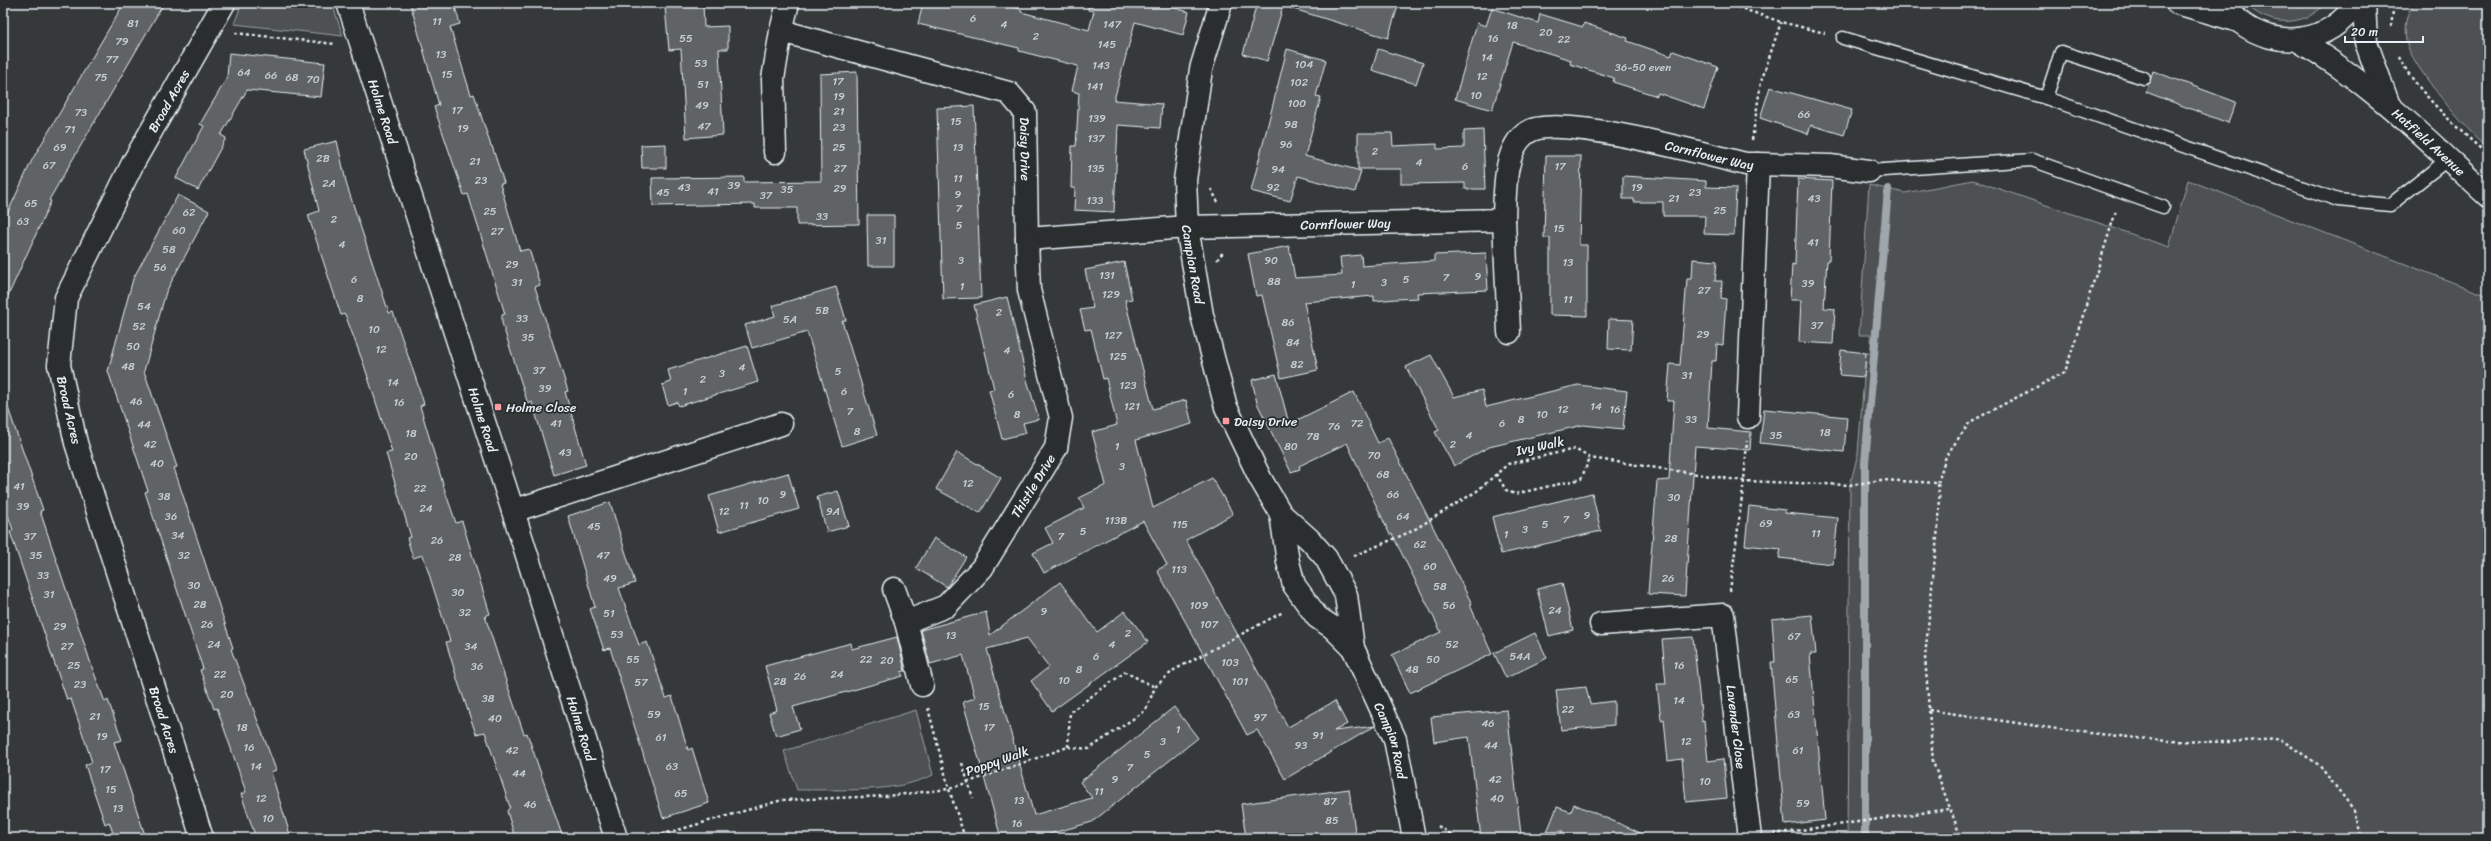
<svg xmlns="http://www.w3.org/2000/svg" width="2491" height="841" font-family="Sriracha,sans-serif">
<style>
.green{fill:#4d5152;stroke:#9aa1a5}
.lines{fill:none;stroke-linecap:round;stroke-linejoin:round}
.stream{stroke:#a0a7ac;stroke-width:8}
.building{fill:#5f6365;stroke:#e8f1f8}
.service-casing{stroke:#e8f1f8;stroke-width:15}
.minor-casing{stroke:#e8f1f8;stroke-width:25}
.tertiary-casing{stroke:#e8f1f8;stroke-width:25}
.path{stroke:#e8f1f8;stroke-width:2.5;stroke-dasharray:3 3;stroke-linecap:butt}
.service{stroke:#2a2d2e;stroke-width:12}
.minor{stroke:#2a2d2e;stroke-width:22}
.tertiary{stroke:#2a2d2e;stroke-width:22}
.poi-dot{fill:#ff9aa2;stroke:#2a2d2e;stroke-width:1.5}
.labels{text-anchor:middle;dominant-baseline:central;stroke-width:3.5;stroke-linejoin:round;paint-order:stroke}
.number-label{font-size:11px;fill:#c6ced3}
.street-label{font-size:13px;fill:#e8f1f8;stroke:#2a2d2e}
.poi-label{font-size:13px;fill:#e8f1f8;stroke:#2a2d2e;text-anchor:start}
</style>
<rect width="100%" height="100%" fill="#35393a"/>
<filter id="ink" filterUnits="userSpaceOnUse"><feTurbulence type="fractalNoise" baseFrequency=".025" numOctaves="2"/><feDisplacementMap in="SourceGraphic" scale="8" xChannelSelector="R" yChannelSelector="G"/><feConvolveMatrix kernelMatrix="1 2 1 2 8 2 1 2 1" color-interpolation-filters="sRGB"/></filter>
<g filter="url(#ink)">
<g class="green">
<path d="M242 3H332L343 36 234 24Z"/>
<path d="M2245 3H2326C2304 28 2267 27 2245 3Z"/>
<path d="M2414 3H2488V148C2468 133 2410 64 2406 41 2404 25 2405 16 2414 3Z"/>
<path d="M1973 180 2169 247 2188 180 2488 296V818L2481 838H1847L1850 485 1858 453 1866 353H1871V335H1859L1869 185 1905 193Z"/>
<path d="M916 710 933 775C892 794 842 789 797 790L784 751Z"/>
</g>
<g class="lines">
<path class="stream" d="M1865 838V463L1888 189"/>
</g>
<g class="building">
<path d="M124 3H164L49 200 51 201 3 307V223L32 160Z"/>
<path d="M410 3H454L460 24 450 27 471 95 474 94 491 146H492L504 183 500 184 520 251 529 249 540 285 535 287 568 391 565 392 586 465 554 475 532 402 528 404 502 323V315L505 314 468 194 464 195 434 107 439 105Z"/>
<path d="M923 3H998L1021 9V12L1089 30 1094 11 1088 10 1089 3H1158L1189 12 1183 35 1135 22 1114 100 1162 104 1160 128 1118 125 1114 212 1074 210 1075 188H1071L1072 146H1076L1079 93 1072 91 1078 66 1019 51V48L918 24Z"/>
<path d="M1257 3H1284L1267 61 1243 54Z"/>
<path d="M1291 3H1399L1388 38 1290 8Z"/>
<path d="M703 4 704 27 728 26V49H719L723 135 686 138 681 49 669 50 665 7Z"/>
<path d="M1492 8 1538 23 1540 14 1583 27 1584 23 1628 38 1627 41 1671 56 1673 51 1718 67 1704 109 1658 93 1657 96 1613 82 1614 78 1570 64 1571 60 1513 42 1492 110 1455 99 1477 23 1486 26Z"/>
<path d="M1287 49 1326 60 1316 96 1321 97 1305 156 1361 171 1355 192 1298 176 1290 201 1251 191Z"/>
<path d="M1378 49 1423 63 1416 84 1372 70Z"/>
<path d="M229 53 325 63 321 97 247 90 221 135 226 138 198 190 176 178 204 126 200 124 227 78Z"/>
<path d="M2153 71 2236 102 2228 123 2146 92Z"/>
<path d="M857 72 859 224 797 225V208H755V204L653 206 652 178 744 177V182L821 181 820 74Z"/>
<path d="M1770 87 1852 110 1844 135 1811 125 1808 134 1760 118Z"/>
<path d="M974 106 981 298 943 299 937 108Z"/>
<path d="M1483 130 1485 189H1465V183L1401 184V169H1358V133H1392L1393 146 1437 144V149L1464 148V131Z"/>
<path d="M337 141 347 186 389 313 393 312 418 385 424 404 420 406 445 491 456 523 462 521 490 614 485 616 506 681 524 734 527 733 563 838H515L507 811 510 807 485 732 476 734 458 682 446 642 450 641 423 555 413 558 407 538 411 537 386 453 392 452 364 365 345 314 341 315 308 215 319 211 304 149Z"/>
<path d="M666 144V168H642L641 145Z"/>
<path d="M1546 156H1581L1579 245H1587V316L1550 315V238H1544Z"/>
<path d="M1623 176 1706 181V187L1736 188 1734 235 1704 234 1705 216H1663V202H1634V199H1623Z"/>
<path d="M1798 179 1832 181 1829 260H1827L1824 308 1835 309 1833 344 1799 342 1801 300H1790L1792 264 1795 265Z"/>
<path d="M178 195 209 211 166 292 144 371 177 467 174 468 233 648 231 649 276 770 271 772 291 838H256L241 794 246 792 217 708 214 709 200 670 203 669 145 492 148 491 108 371 133 279Z"/>
<path d="M867 215H894V266H868Z"/>
<path d="M1289 246 1295 278 1342 275 1340 257 1361 255 1362 266 1434 261V255L1486 253 1488 290 1417 293 1418 298 1396 299 1374 301V296L1304 302 1318 370 1281 378 1262 295 1256 296 1248 254Z"/>
<path d="M1693 259 1717 261 1715 281H1722L1721 298 1726 299 1723 345 1717 344 1716 361H1712L1708 428 1751 432 1750 450 1695 446 1685 596 1648 594 1657 481 1669 480 1674 401H1667L1670 364 1680 365 1687 279H1692Z"/>
<path d="M1124 262 1132 299 1125 300 1153 409 1186 400 1192 424 1136 440 1153 508 1212 478 1233 514 1186 540 1288 727 1335 701 1347 724 1334 731 1375 726 1285 779 1257 730 1247 735 1202 652 1157 570 1167 565 1143 521 1044 573 1033 553 1053 543 1045 528 1084 508 1079 498 1106 485 1092 432 1117 425 1106 378 1103 379 1091 329 1085 330 1080 310 1093 308 1085 270Z"/>
<path d="M836 287 846 320 842 321 877 435 842 446 807 332 752 348 745 325 775 316 772 306Z"/>
<path d="M1007 297 1027 380 1039 419 1023 423 1026 433 1002 439 989 390 994 389 974 305Z"/>
<path d="M1609 319 1633 320 1631 350 1608 349Z"/>
<path d="M747 346 758 382 679 406 677 402 668 405 662 385 671 382 668 370Z"/>
<path d="M1841 350 1866 353 1864 377 1839 375Z"/>
<path d="M1431 355 1454 397 1482 390 1486 407 1578 385 1627 391 1623 429 1583 425 1489 447 1454 466 1435 432 1439 430 1406 367Z"/>
<path d="M1276 374 1289 424 1354 392 1378 443 1388 438 1472 604 1470 605 1492 654 1410 693 1392 655 1441 632 1392 534 1390 535 1347 443 1299 466 1300 469 1291 472 1257 403 1252 380Z"/>
<path d="M6 402 43 510 40 511 93 670 105 702 108 700 122 740 114 742 146 838H115L109 822 105 824 85 765 92 762 71 699 67 700 53 659 10 532 13 530 3 501V403Z"/>
<path d="M1764 409 1847 417 1844 452 1760 443Z"/>
<path d="M957 452 1001 478 980 513 936 489Z"/>
<path d="M788 473 799 509 719 532 709 496Z"/>
<path d="M838 491 849 526 827 532 817 497Z"/>
<path d="M1592 493 1601 531 1501 554 1492 517Z"/>
<path d="M610 502 635 583 619 588 639 645 647 642 666 698 672 696 688 750 692 748 709 803 663 818 610 648 604 650 590 609 595 607 568 516Z"/>
<path d="M1749 506 1785 510V513L1838 518 1833 564 1779 558 1781 549 1745 545Z"/>
<path d="M934 538 966 557 947 587 916 568Z"/>
<path d="M1060 582 1097 632 1125 611 1148 642 1052 711 1031 681 1049 667 1027 638 987 649 1034 815 1092 798 1080 782 1174 707 1198 738 1092 822 1035 838H1001L963 702 975 698 963 655 930 664 921 630 986 612 990 635Z"/>
<path d="M1562 583 1573 630 1549 636 1537 589Z"/>
<path d="M1812 615 1816 654H1810L1825 820 1785 825 1771 662H1775L1772 619Z"/>
<path d="M1535 633 1547 658 1506 678 1494 653Z"/>
<path d="M897 637 905 671 901 672 903 676 793 707 800 729 776 736 769 713 777 710 765 666 851 643 852 649Z"/>
<path d="M1693 637 1702 722 1704 721 1708 761 1723 759 1727 798 1686 802 1682 759 1668 761 1664 719 1661 720 1657 684H1666L1662 639Z"/>
<path d="M1586 687 1590 704 1614 701V725L1561 730 1556 690Z"/>
<path d="M1507 710 1521 835 1481 838 1469 737 1434 742 1431 717Z"/>
<path d="M1349 789 1356 838H1246L1241 804Z"/>
<path d="M1574 804 1652 838H1559L1563 831 1547 832 1557 807 1571 812Z"/>
</g>
<g class="lines">
<defs>
<g id="service">
<path d="M1843 38 2046 98 2338 200 2390 205 2448 159"/>
<path d="M2046 98 2061 52 2144 78"/>
<path d="M1869 171 2032 160 2163 207"/>
</g>
<g id="minor">
<path id="s1" d="M348 3 513 511 616 838"/>
<path id="s2" d="M788 3 781 31 1009 93 1025 112 1027 239 1187 227 1504 220C1505 194 1503 147 1528 132 1558 113 1707 155 1746 164H1758L1748 417"/>
<path id="s3" d="M1221 3 1201 69 1185 180 1187 227 1202 315 1226 407 1260 478 1281 514 1309 539 1326 558 1346 595 1353 648 1395 739 1414 838"/>
<path d="M775 152 773 79 781 31"/>
<path d="M1758 164 1830 166 1869 171"/>
<path d="M1504 220 1509 332"/>
<path d="M513 511 781 424"/>
<path d="M1281 514 1288 562 1294 585 1317 617 1332 627 1353 648"/>
<path d="M894 589 906 622"/>
<path id="s4" d="M1601 624 1723 615 1750 838"/>
<path id="s5" d="M922 685 906 622 946 606 982 568 1056 448 1061 418 1029 290 1027 239"/>
<path id="s6" d="M202 838 76 443 59 365 66 298 133 163 224 3"/>
</g>
<g id="tertiary">
<path d="M2177 3 2239 21"/>
<path d="M2225 3C2230 9 2234 17 2240 22 2277 51 2331 43 2356 3"/>
<path d="M2364 3 2366 42 2388 103"/>
<path id="s7" d="M2297 40C2369 81 2427 140 2488 196"/>
</g>
</defs>
<use href="#service" class="service-casing"/>
<use href="#minor" class="minor-casing"/>
<use href="#tertiary" class="tertiary-casing"/>
<g class="path">
<path d="M1726 3 1781 22 1825 33"/>
<path d="M2391 27 2394 3"/>
<path d="M235 33 335 44"/>
<path d="M2399 57C2415 90 2460 131 2488 155"/>
<path d="M1752 140 1761 82 1781 22"/>
<path d="M1211 189 1218 202"/>
<path d="M1217 260 1224 251"/>
<path d="M1496 474 1506 490 1515 494 1581 479 1590 458"/>
<path d="M1938 483 1946 456 1970 422 2065 372 2116 211"/>
<path d="M1354 556 1412 531 1477 491 1508 464 1575 449 1590 458 1744 481 1850 485 1881 480 1938 483 1940 507 1925 657 1933 762 1961 838"/>
<path d="M1730 591 1744 481 1747 441"/>
<path d="M928 708 949 789 965 838"/>
<path d="M1929 710 2071 731 2167 741 2228 742 2280 739 2319 765 2354 810 2362 838"/>
<path d="M1068 747 1070 712 1125 672 1155 687"/>
<path d="M962 763 973 798"/>
<path d="M1438 826 1457 838"/>
<path d="M1773 834 1949 809"/>
<path d="M650 838 782 800 887 796 949 789 1068 747 1089 749 1146 710 1155 687 1174 670 1283 612"/>
</g>
<use href="#service" class="service"/>
<use href="#minor" class="minor"/>
<use href="#tertiary" class="tertiary"/>
</g>
</g>
<g class="poi-dot">
<rect x="494" y="403" width="8" height="8" rx="2"/>
<rect x="1222" y="417" width="8" height="8" rx="2"/>
</g>
<g class="labels">
<g class="number-label">
<text x="973" y="18">6</text>
<text x="437" y="21">11</text>
<text x="133" y="23">81</text>
<text x="1004" y="24">4</text>
<text x="1112" y="24">147</text>
<text x="1512" y="25">18</text>
<text x="1546" y="32">20</text>
<text x="1036" y="36">2</text>
<text x="686" y="38">55</text>
<text x="1493" y="38">16</text>
<text x="1564" y="39">22</text>
<text x="122" y="41">79</text>
<text x="1107" y="44">145</text>
<text x="441" y="54">13</text>
<text x="1487" y="57">14</text>
<text x="112" y="59">77</text>
<text x="701" y="63">53</text>
<text x="1304" y="64">104</text>
<text x="1101" y="65">143</text>
<text x="1643" y="67">36-50 even</text>
<text x="244" y="72">64</text>
<text x="447" y="74">15</text>
<text x="271" y="75">66</text>
<text x="1482" y="76">12</text>
<text x="101" y="77">75</text>
<text x="292" y="77">68</text>
<text x="313" y="79">70</text>
<text x="838" y="81">17</text>
<text x="1299" y="82">102</text>
<text x="703" y="84">51</text>
<text x="1095" y="86">141</text>
<text x="1476" y="95">10</text>
<text x="839" y="96">19</text>
<text x="1297" y="103">100</text>
<text x="702" y="105">49</text>
<text x="457" y="110">17</text>
<text x="839" y="111">21</text>
<text x="81" y="112">73</text>
<text x="1804" y="114">66</text>
<text x="1097" y="118">139</text>
<text x="956" y="121">15</text>
<text x="1291" y="124">98</text>
<text x="704" y="126">47</text>
<text x="839" y="127">23</text>
<text x="463" y="128">19</text>
<text x="70" y="129">71</text>
<text x="1096" y="138">137</text>
<text x="1286" y="144">96</text>
<text x="60" y="147">69</text>
<text x="839" y="147">25</text>
<text x="958" y="147">13</text>
<text x="1375" y="151">2</text>
<text x="323" y="158">2B</text>
<text x="475" y="161">21</text>
<text x="1419" y="162">4</text>
<text x="49" y="165">67</text>
<text x="1465" y="166">6</text>
<text x="1560" y="166">17</text>
<text x="840" y="168">27</text>
<text x="1096" y="168">135</text>
<text x="1278" y="169">94</text>
<text x="958" y="178">11</text>
<text x="481" y="180">23</text>
<text x="329" y="183">2A</text>
<text x="734" y="185">39</text>
<text x="684" y="187">43</text>
<text x="1273" y="187">92</text>
<text x="1637" y="187">19</text>
<text x="840" y="188">29</text>
<text x="787" y="189">35</text>
<text x="713" y="191">41</text>
<text x="663" y="192">45</text>
<text x="1695" y="192">23</text>
<text x="958" y="194">9</text>
<text x="766" y="195">37</text>
<text x="1674" y="198">21</text>
<text x="1814" y="198">43</text>
<text x="1095" y="200">133</text>
<text x="31" y="203">65</text>
<text x="959" y="208">7</text>
<text x="1720" y="210">25</text>
<text x="490" y="211">25</text>
<text x="189" y="212">62</text>
<text x="822" y="216">33</text>
<text x="334" y="219">2</text>
<text x="23" y="221">63</text>
<text x="959" y="225">5</text>
<text x="1559" y="228">15</text>
<text x="179" y="230">60</text>
<text x="497" y="231">27</text>
<text x="881" y="240">31</text>
<text x="1813" y="242">41</text>
<text x="342" y="244">4</text>
<text x="169" y="249">58</text>
<text x="961" y="260">3</text>
<text x="1271" y="260">90</text>
<text x="1568" y="262">13</text>
<text x="512" y="264">29</text>
<text x="160" y="267">56</text>
<text x="1107" y="275">131</text>
<text x="1478" y="276">9</text>
<text x="1446" y="277">7</text>
<text x="354" y="279">6</text>
<text x="1406" y="279">5</text>
<text x="1274" y="281">88</text>
<text x="517" y="282">31</text>
<text x="1384" y="282">3</text>
<text x="1808" y="283">39</text>
<text x="1353" y="284">1</text>
<text x="962" y="286">1</text>
<text x="1704" y="290">27</text>
<text x="1111" y="294">129</text>
<text x="360" y="298">8</text>
<text x="1568" y="299">11</text>
<text x="144" y="306">54</text>
<text x="822" y="310">5B</text>
<text x="999" y="312">2</text>
<text x="522" y="318">33</text>
<text x="790" y="319">5A</text>
<text x="1288" y="322">86</text>
<text x="1817" y="325">37</text>
<text x="139" y="326">52</text>
<text x="374" y="329">10</text>
<text x="1703" y="334">29</text>
<text x="1113" y="335">127</text>
<text x="528" y="337">35</text>
<text x="1293" y="342">84</text>
<text x="133" y="346">50</text>
<text x="381" y="349">12</text>
<text x="1007" y="350">4</text>
<text x="1118" y="356">125</text>
<text x="1297" y="364">82</text>
<text x="128" y="366">48</text>
<text x="742" y="367">4</text>
<text x="539" y="370">37</text>
<text x="838" y="371">5</text>
<text x="722" y="373">3</text>
<text x="1687" y="375">31</text>
<text x="703" y="379">2</text>
<text x="393" y="382">14</text>
<text x="1128" y="385">123</text>
<text x="545" y="388">39</text>
<text x="685" y="391">1</text>
<text x="844" y="391">6</text>
<text x="1011" y="394">6</text>
<text x="136" y="401">46</text>
<text x="399" y="402">16</text>
<text x="1132" y="406">121</text>
<text x="1596" y="406">14</text>
<text x="1563" y="409">12</text>
<text x="1615" y="409">16</text>
<text x="850" y="411">7</text>
<text x="1017" y="414">8</text>
<text x="1542" y="414">10</text>
<text x="1521" y="419">8</text>
<text x="1691" y="419">33</text>
<text x="556" y="423">41</text>
<text x="1357" y="423">72</text>
<text x="1502" y="423">6</text>
<text x="144" y="424">44</text>
<text x="1334" y="426">76</text>
<text x="857" y="431">8</text>
<text x="1825" y="432">18</text>
<text x="411" y="433">18</text>
<text x="1469" y="435">4</text>
<text x="1776" y="435">35</text>
<text x="1313" y="436">78</text>
<text x="150" y="444">42</text>
<text x="1453" y="444">2</text>
<text x="1117" y="446">1</text>
<text x="1291" y="446">80</text>
<text x="565" y="452">43</text>
<text x="1374" y="455">70</text>
<text x="411" y="456">20</text>
<text x="157" y="463">40</text>
<text x="1122" y="466">3</text>
<text x="1383" y="474">68</text>
<text x="968" y="483">12</text>
<text x="19" y="486">41</text>
<text x="420" y="488">22</text>
<text x="783" y="494">9</text>
<text x="1393" y="494">66</text>
<text x="164" y="496">38</text>
<text x="1674" y="497">30</text>
<text x="763" y="500">10</text>
<text x="744" y="505">11</text>
<text x="23" y="506">39</text>
<text x="426" y="508">24</text>
<text x="724" y="511">12</text>
<text x="833" y="511">9A</text>
<text x="1587" y="515">9</text>
<text x="171" y="516">36</text>
<text x="1403" y="516">64</text>
<text x="1566" y="519">7</text>
<text x="1116" y="520">113B</text>
<text x="1766" y="523">69</text>
<text x="1180" y="524">115</text>
<text x="1545" y="524">5</text>
<text x="594" y="526">45</text>
<text x="1525" y="529">3</text>
<text x="1083" y="531">5</text>
<text x="1816" y="533">11</text>
<text x="1506" y="534">1</text>
<text x="178" y="535">34</text>
<text x="30" y="536">37</text>
<text x="1061" y="536">7</text>
<text x="1671" y="538">28</text>
<text x="437" y="540">26</text>
<text x="1420" y="544">62</text>
<text x="36" y="555">35</text>
<text x="184" y="555">32</text>
<text x="603" y="555">47</text>
<text x="455" y="557">28</text>
<text x="1430" y="566">60</text>
<text x="1179" y="569">113</text>
<text x="43" y="575">33</text>
<text x="610" y="578">49</text>
<text x="1668" y="578">26</text>
<text x="194" y="585">30</text>
<text x="1440" y="586">58</text>
<text x="458" y="592">30</text>
<text x="49" y="594">31</text>
<text x="200" y="604">28</text>
<text x="1199" y="605">109</text>
<text x="1449" y="605">56</text>
<text x="1555" y="610">24</text>
<text x="1044" y="611">9</text>
<text x="465" y="612">32</text>
<text x="609" y="613">51</text>
<text x="207" y="624">26</text>
<text x="1209" y="624">107</text>
<text x="60" y="626">29</text>
<text x="1128" y="633">2</text>
<text x="617" y="634">53</text>
<text x="951" y="635">13</text>
<text x="1794" y="636">67</text>
<text x="214" y="644">24</text>
<text x="1112" y="644">4</text>
<text x="1452" y="644">52</text>
<text x="67" y="646">27</text>
<text x="471" y="646">34</text>
<text x="1096" y="656">6</text>
<text x="1520" y="656">54A</text>
<text x="633" y="659">55</text>
<text x="866" y="659">22</text>
<text x="1433" y="659">50</text>
<text x="887" y="660">20</text>
<text x="1230" y="662">103</text>
<text x="74" y="665">25</text>
<text x="1679" y="665">16</text>
<text x="477" y="666">36</text>
<text x="1079" y="669">8</text>
<text x="1412" y="669">48</text>
<text x="220" y="674">22</text>
<text x="837" y="674">24</text>
<text x="800" y="676">26</text>
<text x="1792" y="679">65</text>
<text x="1064" y="680">10</text>
<text x="780" y="681">28</text>
<text x="1240" y="681">101</text>
<text x="641" y="682">57</text>
<text x="80" y="684">23</text>
<text x="227" y="694">20</text>
<text x="488" y="698">38</text>
<text x="1679" y="700">14</text>
<text x="984" y="706">15</text>
<text x="1568" y="709">22</text>
<text x="654" y="714">59</text>
<text x="1794" y="714">63</text>
<text x="95" y="716">21</text>
<text x="1260" y="717">97</text>
<text x="495" y="718">40</text>
<text x="1488" y="723">46</text>
<text x="242" y="727">18</text>
<text x="989" y="727">17</text>
<text x="1178" y="729">1</text>
<text x="1318" y="735">91</text>
<text x="102" y="736">19</text>
<text x="661" y="737">61</text>
<text x="1163" y="741">3</text>
<text x="1686" y="741">12</text>
<text x="1301" y="745">93</text>
<text x="1491" y="745">44</text>
<text x="249" y="747">16</text>
<text x="512" y="750">42</text>
<text x="1798" y="750">61</text>
<text x="1147" y="754">5</text>
<text x="256" y="766">14</text>
<text x="672" y="766">63</text>
<text x="1130" y="767">7</text>
<text x="105" y="769">17</text>
<text x="519" y="773">44</text>
<text x="1115" y="779">9</text>
<text x="1495" y="779">42</text>
<text x="1705" y="781">10</text>
<text x="111" y="789">15</text>
<text x="1099" y="791">11</text>
<text x="681" y="793">65</text>
<text x="261" y="798">12</text>
<text x="1497" y="798">40</text>
<text x="1019" y="800">13</text>
<text x="1330" y="801">87</text>
<text x="1803" y="803">59</text>
<text x="530" y="804">46</text>
<text x="118" y="808">13</text>
<text x="268" y="818">10</text>
<text x="1332" y="820">85</text>
<text x="1017" y="823">16</text>
</g>
<g class="street-label">
<text stroke="none"><textPath href="#s6" startOffset="784">Broad Acres</textPath></text>
<text stroke="none"><textPath href="#s1" startOffset="114">Holme Road</textPath></text>
<text stroke="none"><textPath href="#s7" startOffset="167">Hatfield Avenue</textPath></text>
<text stroke="none"><textPath href="#s2" startOffset="327">Daisy Drive</textPath></text>
<text stroke="none"><textPath href="#s2" startOffset="1174">Cornflower Way</textPath></text>
<text stroke="none"><textPath href="#s2" startOffset="736">Cornflower Way</textPath></text>
<text stroke="none"><textPath href="#s3" startOffset="266">Campion Road</textPath></text>
<text transform="translate(69 410) rotate(77)">Broad Acres</text>
<text stroke="none"><textPath href="#s1" startOffset="438">Holme Road</textPath></text>
<text transform="translate(1540 446) rotate(-12)">Ivy Walk</text>
<text stroke="none"><textPath href="#s5" startOffset="257">Thistle Drive</textPath></text>
<text transform="translate(164 720) rotate(72)">Broad Acres</text>
<text stroke="none"><textPath href="#s4" startOffset="235">Lavender Close</textPath></text>
<text stroke="none"><textPath href="#s1" startOffset="762">Holme Road</textPath></text>
<text stroke="none"><textPath href="#s3" startOffset="792">Campion Road</textPath></text>
<text transform="translate(997 761) rotate(-19)">Poppy Walk</text>
</g>
<g class="poi-label">
<text x="506" y="407">Holme Close</text>
<text x="1234" y="421">Daisy Drive</text>
</g>
</g>
<rect width="2491" height="841" fill="none" stroke="#2a2d2e" stroke-width="16"/>
<rect x="8" y="8" width="2475" height="825" fill="none" stroke="#e8f1f8" stroke-width="1.5" filter="url(#ink)"/>
<path d="M2345 36v6h78v-6" fill="none" stroke="#e8f1f8" stroke-width="2"/>
<text x="2351" y="36" font-size="12" fill="#e8f1f8" stroke="#2a2d2e" stroke-width="3" paint-order="stroke">20 m</text>
</svg>
